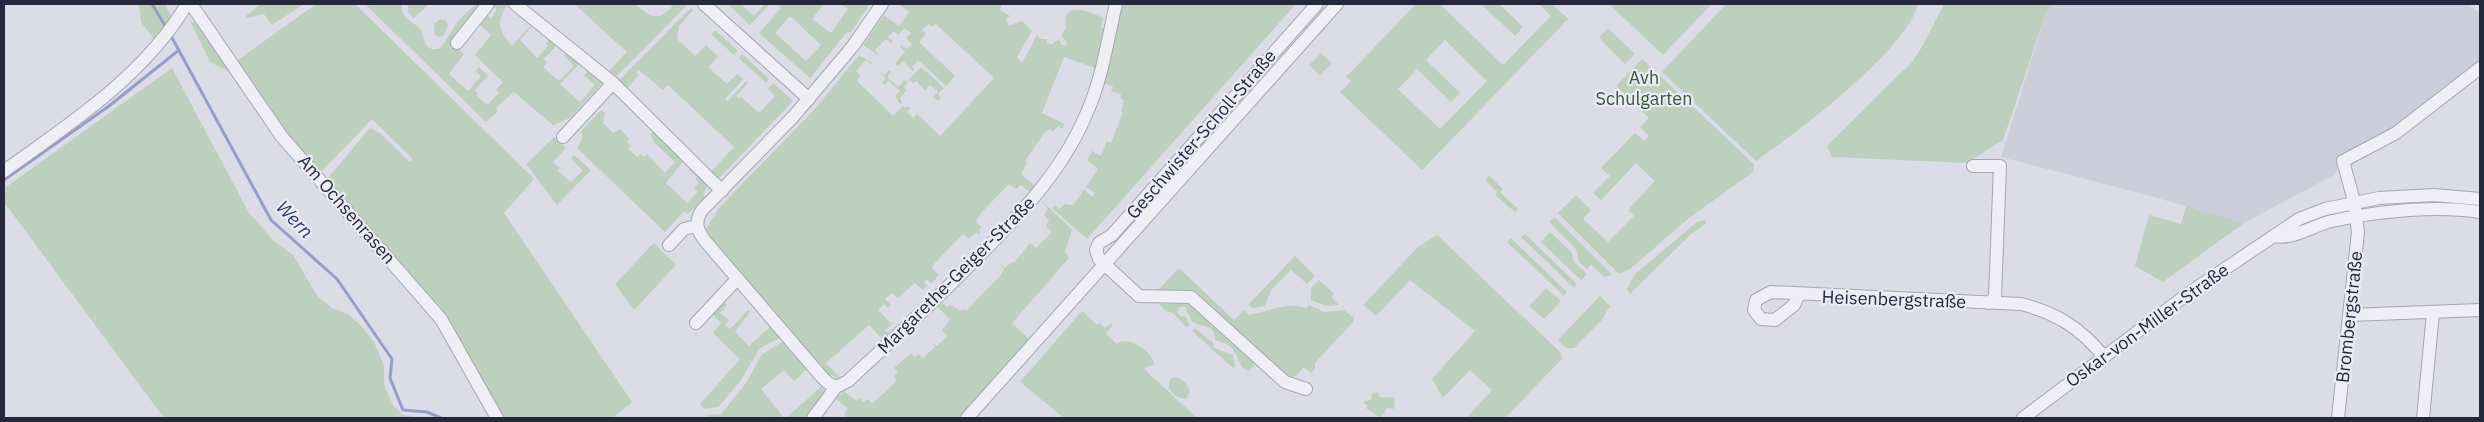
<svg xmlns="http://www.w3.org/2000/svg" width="2484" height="422" font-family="'IBM Plex Sans',sans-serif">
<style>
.built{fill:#cdcedb}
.green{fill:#bcd0bd;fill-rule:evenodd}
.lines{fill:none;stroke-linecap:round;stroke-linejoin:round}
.stream{stroke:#959ec7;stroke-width:3}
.minor-casing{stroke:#a4a6b3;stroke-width:14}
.minor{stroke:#eeeef4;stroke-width:12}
.labels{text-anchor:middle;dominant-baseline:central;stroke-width:4.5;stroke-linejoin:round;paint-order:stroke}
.park-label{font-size:18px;fill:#325836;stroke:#eaebf4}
.street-label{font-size:18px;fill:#25273c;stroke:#eaebf4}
.water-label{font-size:19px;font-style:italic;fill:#2f3970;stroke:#eaebf4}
</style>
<rect width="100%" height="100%" fill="#dbdce6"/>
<path class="built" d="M2053 4H2468L2480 14V64L2442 98 2343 160 2334 175 2244 223 2154 197 2001 157 2046 13Z"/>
<g class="green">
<path d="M139 4H165L172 18 156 42 141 22Z"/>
<path d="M260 4H304L272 25 264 14 247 18 246 16Z"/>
<path d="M316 4H355L534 179 504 213 632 402 613 418H503L442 311 327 179 370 128 380 133 410 162 413 159 372 119 322 171H319L288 137 235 62Z"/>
<path d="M365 4H402C400 18 412 20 420 29 425 37 422 45 432 49H438L443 45 458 21 476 4H482L451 42 464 54 449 74 468 91 481 76 475 71 479 67 488 76 475 90 478 93 476 95 487 105 499 93 496 90 503 82 475 55 491 35 479 24 486 14 491 18 497 10 492 5 494 4H508C496 22 498 30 512 46L533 23 534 24 520 40 537 58 548 46 546 43 551 38 558 44 544 59 547 63 543 67 559 81 574 66 564 56 568 52 580 63 560 84 580 102 595 85 584 75 590 69 603 82 570 118 553 125 514 92 496 108 498 111 486 122Z"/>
<path d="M408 4H429L414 18 408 12Z"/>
<path d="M574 4H635C652 18 658 23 674 4L687 5 615 78 607 73 627 52Z"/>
<path d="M728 4H741L754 16 765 4H770L750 25Z"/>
<path d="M777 4H824L812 19 831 33 848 9 841 4H870L851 32 846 33 810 78 759 33 781 8ZM790 16 821 45 806 61 775 33Z"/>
<path d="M898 4H1002L1000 10 1010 16 1006 19 1009 26 1022 21 1032 31 1017 57 1022 63 1037 35 1041 39H1047V43L1052 44 1059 39 1062 45H1067L1066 41 1061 36 1066 28C1061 0 1088 11 1103 18L1101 27 1105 28 1095 68 1064 57 1042 113 1065 124 1062 129 1058 126 1053 132 1050 129 1045 132 1025 161 1027 163 1021 174 1036 187 1031 193 1021 185 1016 189 1009 184 981 213 976 222 981 227 979 230 981 232 978 235 976 232 969 239 963 234 935 263 932 268 939 275 931 284 927 279 924 283 927 286 923 290 915 283 898 298 892 293 885 299 891 305 888 308 884 304 878 310 892 324 885 330 890 336 884 341 869 325 826 363 840 378 826 374 704 232 719 208 815 109 859 55 873 63 871 65 866 60 856 71 860 76 857 81 893 116 903 106 906 108 908 106 910 108 907 112 913 118 917 114 940 136 994 78 936 24 932 27 929 24 922 30 926 34 919 42 955 76 946 86 918 60 912 67 915 69 913 71 903 61 898 66 895 63 905 52 900 47 902 45 907 49 912 44 906 38 911 33 905 28 898 35 894 31 888 37 893 41 891 43 886 39 875 50 879 56 863 45 884 15 899 26 909 12Z"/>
<path d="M1122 4H1296L1087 239 1052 208 1055 205 1060 209 1064 204 1073 205 1082 193 1079 189 1082 191 1084 189 1092 197 1095 193 1086 187 1098 169 1087 160 1092 152 1090 150 1101 156 1107 141 1111 143 1123 112 1121 111 1124 101 1120 98 1121 94 1111 91 1113 86 1103 83Z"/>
<path d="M1416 4H1440L1503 65 1551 16 1539 4H1552L1568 19 1422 170 1340 92 1351 81 1346 77 1348 75ZM1445 40 1487 81 1440 129 1398 89 1417 69 1451 102 1460 93 1426 60Z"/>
<path d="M1481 4H1499L1523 27 1515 36Z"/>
<path d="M1613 4H1712L1663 55 1611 6Z"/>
<path d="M1726 4H1918C1906 51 1797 132 1756 161L1662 72Z"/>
<path d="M1944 4H2053L2046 13 2003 140 1967 163 1832 157 1827 146 1912 62 1922 47Z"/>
<path d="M691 8 693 10 679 26 677 39 695 56 706 45 718 56 708 67 727 84 737 74 743 79 725 99 728 101 746 81 748 83 736 96 739 99 741 97 759 113 775 96 768 89 773 83 793 101 718 179 710 173 734 147 668 85 663 90 639 70 636 72 639 75 627 88 618 81Z"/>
<path d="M440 19 446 21 448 25 444 35 439 37 435 35 434 24Z"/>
<path d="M190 21 197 23 233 74 210 62Z"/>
<path d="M1608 28 1635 54 1625 64 1599 38Z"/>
<path d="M715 30 738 51 734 55 711 34Z"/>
<path d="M1321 53 1332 63 1320 75 1309 65Z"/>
<path d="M742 54 769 79 766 83 739 58Z"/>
<path d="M1642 59 1754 164 1753 172 1689 218 1630 269 1619 274 1558 213 1576 195 1591 210 1583 219 1608 242 1634 216 1628 210 1655 181 1636 163 1601 200 1593 193 1610 176 1601 168 1635 133 1644 141 1649 136 1640 127 1649 118 1616 86Z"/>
<path d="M921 67 944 88 938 94 941 98 938 101 933 97 938 92 930 85 925 90 916 81 914 84 910 80 904 87 907 90 900 98 902 102 900 104 895 96 900 91 889 81 884 85 882 83 886 78 878 71 885 75 889 70 891 72 887 77 898 87 905 80 907 82Z"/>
<path d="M172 68 249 213 274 241 293 255 318 297 332 308 348 314 362 327 374 342 384 365V385L393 405 403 415 422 418H164L4 202 6 187Z"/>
<path d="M601 110 605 113 603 123 613 133 620 129 629 139 627 142 631 146 628 149 637 157 640 154 645 157 647 154 665 173 675 162 654 142 651 134 655 129 685 159 666 183 687 203 698 192 694 188 699 183 695 179 697 177 689 170 692 167 708 185 703 194 705 197 688 214 684 211 665 232 577 148 582 139V130Z"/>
<path d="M554 137 566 148 553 162 560 168 558 171 571 182 583 170 571 159 574 155 591 170 557 205 526 164Z"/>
<path d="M1489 175 1503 189 1500 192 1518 209 1515 212 1495 195 1497 192 1485 180Z"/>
<path d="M1039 198 1072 230 1065 251 1069 258 1012 323 1029 339 959 418H847L844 414 848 409 836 399 844 391 856 401 860 398 863 402 868 399 872 404 897 381 894 376 898 372 894 368 911 353 915 357 919 354 923 358 935 347 932 343 937 346 947 336 942 330 950 320 936 305 940 301 947 307 950 305 961 311 964 309 966 311 1000 276 1004 269 997 261 1005 268 1012 262 1014 263 1030 243 1036 248 1052 232 1046 226 1049 220 1044 215 1048 209Z"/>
<path d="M2186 206 2244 223 2163 282 2135 266 2149 215 2181 224Z"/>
<path d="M1554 217 1613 275 1604 277 1591 265 1587 269 1579 262 1576 249 1549 222Z"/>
<path d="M1704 220 1706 223 1690 235 1630 294 1627 289 1635 274 1697 222Z"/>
<path d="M1550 232 1572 253 1574 262 1587 274 1581 280 1541 242Z"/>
<path d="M1525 234 1577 284 1574 288 1521 237Z"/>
<path d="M1437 235 1561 353 1562 359 1505 418H1466L1492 390 1470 370 1443 398 1432 379 1475 331 1410 280 1376 316 1363 305 1418 247Z"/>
<path d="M1511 238 1567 292 1564 296 1507 242Z"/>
<path d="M654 243 676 265 634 310 615 284Z"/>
<path d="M1295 256 1315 276 1307 284 1291 270 1271 290 1265 306 1252 308 1248 305Z"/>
<path d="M1179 268 1234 320 1244 310 1249 315C1269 312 1287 301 1306 308L1309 305 1324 312 1344 310 1352 317 1355 314 1353 322 1315 363V369L1311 373 1304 367 1296 376 1289 377 1194 290 1157 291Z"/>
<path d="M1319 280 1334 294 1331 297 1339 305 1326 306 1311 300V288Z"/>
<path d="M1546 288 1561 301 1544 319 1529 306Z"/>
<path d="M1600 296 1610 306 1602 320 1574 348H1566L1558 340Z"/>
<path d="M724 303 727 305 720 313 729 320 725 325 730 329 748 310 750 312 735 332 749 346 771 326 781 337 759 349 741 380 718 407 704 409 700 404 740 359 713 333 721 323 713 315Z"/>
<path d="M1187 303 1255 365 1249 371C1239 368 1240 360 1235 353 1231 344 1223 343 1215 340 1215 324 1203 327 1192 322L1185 307H1180L1177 312 1180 316H1185L1190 325 1186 327 1173 313 1166 311 1159 304Z"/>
<path d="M1082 311 1097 325 1100 323 1105 328 1111 323 1113 325 1106 334 1117 344C1129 334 1153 353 1154 364L1144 369 1197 418H1064L1020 382Z"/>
<path d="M1195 328 1213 343 1214 348 1233 355 1235 366 1233 368 1192 331Z"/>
<path d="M784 341 808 368 794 381 784 370 761 389 784 418H766L763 416 761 418H710L707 415 721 414 746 383 762 354Z"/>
<path d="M1173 377C1182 377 1188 384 1190 392L1186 399 1177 397 1169 389V381Z"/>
<path d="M822 386 825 395 806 418H786Z"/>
<path d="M1378 392 1380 397 1395 398 1394 409 1387 408 1380 418 1366 408 1368 406 1363 402 1372 399 1371 394Z"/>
</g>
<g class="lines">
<g class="stream">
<path d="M152 4 167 29"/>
<path d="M170 34 271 220 337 279 392 359 390 378 403 410 427 412 441 418"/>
<path d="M4 180 109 106 179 50"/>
</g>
<defs>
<g id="minor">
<path d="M191 4 282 137 441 319 497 418"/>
<path d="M515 4 613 83 722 191"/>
<path d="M704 4 809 99"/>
<path d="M457 43 488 4"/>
<path d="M563 137 613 83"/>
<path d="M1973 166H2000L1995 297 1989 303"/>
<path d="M4 171C71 123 144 76 187 4"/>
<path d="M2274 236C2294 240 2313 225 2332 221 2381 211 2431 205 2480 212"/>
<path d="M669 245 684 229 697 226"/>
<path d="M1799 294 1794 305 1775 320 1761 319 1754 310 1756 300 1771 292 2021 304C2056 313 2081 328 2104 357"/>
<path d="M2349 315 2480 310"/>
<path d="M696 323 737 279"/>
<path d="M836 387 828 383 821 376 706 242C697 231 694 222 702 210L793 117 853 46 882 4"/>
<path d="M1306 389 1285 382 1191 297 1139 296 1099 259 1096 250 1099 243 1112 235 1317 4"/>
<path d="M813 418 836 387 848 381C888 344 928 307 967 268 1012 223 1059 177 1085 117 1102 81 1107 42 1116 4"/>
<path d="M967 418 1337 4"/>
<path d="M2023 418 2189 293 2299 219 2325 209 2379 198 2434 195 2480 199"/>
<path d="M2338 418 2358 232 2354 201 2343 161 2396 133 2480 68"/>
<path d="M2423 418 2433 313"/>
</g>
</defs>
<use href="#minor" class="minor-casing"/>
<use href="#minor" class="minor"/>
</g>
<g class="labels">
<g class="park-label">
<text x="1644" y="77">Avh<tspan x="1644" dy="21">Schulgarten</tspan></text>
</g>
<g class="street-label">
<text transform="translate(1201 134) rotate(-49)">Geschwister-Scholl-Straße</text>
<text transform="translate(347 209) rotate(49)">Am Ochsenrasen</text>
<text transform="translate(956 275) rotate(-45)">Margarethe-Geiger-Straße</text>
<text transform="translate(1894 299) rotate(2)">Heisenbergstraße</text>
<text transform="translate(2349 317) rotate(-84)">Brombergstraße</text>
<text transform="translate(2147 325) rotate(-36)">Oskar-von-Miller-Straße</text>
</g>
<g class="water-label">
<text transform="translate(295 219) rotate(46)">Wern</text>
</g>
</g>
<rect width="2484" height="422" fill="none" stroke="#25273c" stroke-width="10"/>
</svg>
